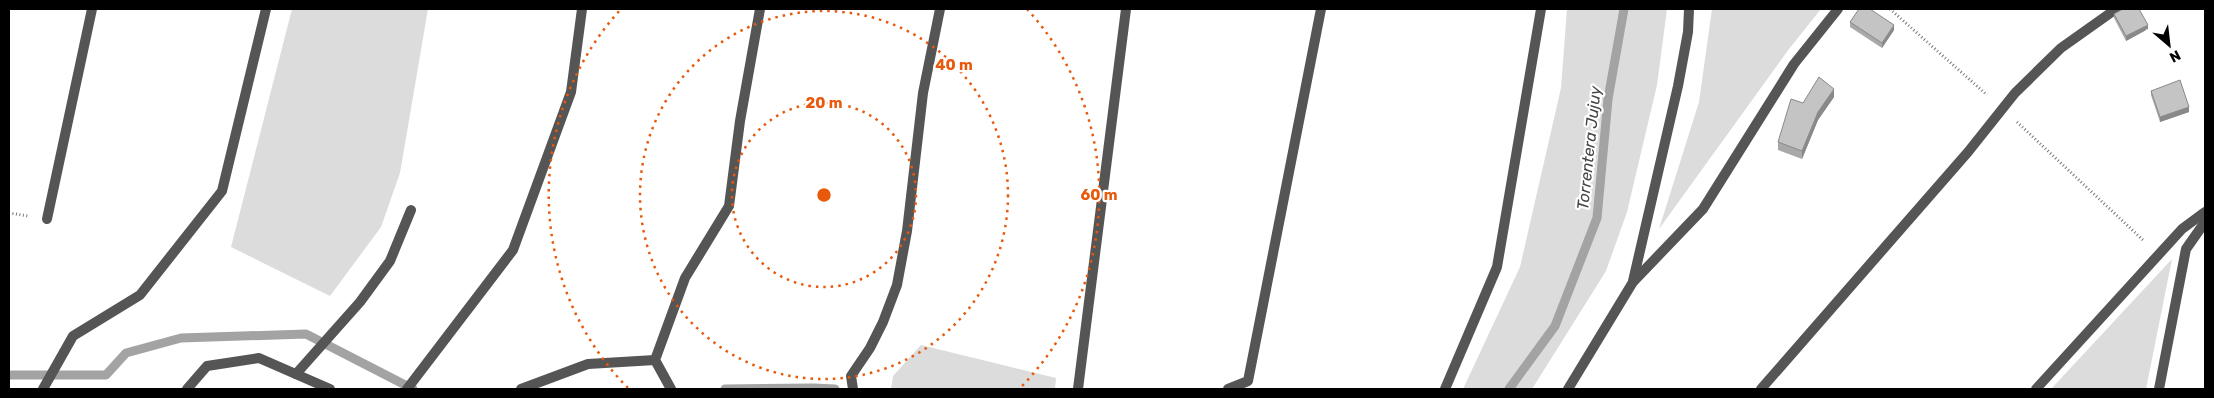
<svg xmlns="http://www.w3.org/2000/svg" width="2214" height="398" font-family="Rubik,sans-serif">
<style>
.green{fill:#dcdcdc}
.lines{fill:none;stroke-linecap:round;stroke-linejoin:round}
.stream{stroke:#a3a3a3;stroke-width:9}
.path{stroke:#777;stroke-width:3;stroke-dasharray:1 2.5;stroke-linecap:butt}
.service{stroke:#555;stroke-width:10}
.minor{stroke:#555;stroke-width:10}
.wall{fill:#a9a9a9}
.shaded-wall{fill:#898989}
.building{fill:#c4c4c4;stroke:#898989}
.ring{fill:none;stroke:#e8590c;stroke-width:2.5;stroke-dasharray:2.5 5}
.labels{text-anchor:middle;dominant-baseline:central;stroke-width:4.5;stroke-linejoin:round;paint-order:stroke}
.water-label{font-size:16px;font-style:italic;fill:#444;stroke:#fff}
.centre{fill:#e8590c;stroke:#fff;stroke-width:2.5}
.ring-label{font-size:15px;text-anchor:middle;font-weight:bold;fill:#e8590c;stroke:#fff;stroke-width:4.5;stroke-linejoin:round;paint-order:stroke}
</style>
<rect width="100%" height="100%" fill="#fff"/>
<g class="green">
<path d="M292 9H428L400 173 381 227 330 296 231 247Z"/>
<path d="M1567 9H1667L1657 85 1627 212 1606 271 1532 389H1463L1520 267 1561 88Z"/>
<path d="M1712 9H1821L1789 49 1659 229 1699 102Z"/>
<path d="M2172 259 2146 389H2051Z"/>
<path d="M921 345 1056 378 1055 389H891L893 376Z"/>
</g>
<g class="lines">
<g class="stream">
<path d="M9 375H106L126 353 181 338 306 334 413 389"/>
<path d="M725 389 814 388 835 389"/>
<path d="M1509 389 1555 326 1597 218 1608 99 1624 9"/>
</g>
<g class="path">
<path d="M1890 9 1987 95"/>
<path d="M2017 122 2144 241"/>
<path d="M9 213 28 216"/>
</g>
<g class="service">
<path d="M296 374 360 302 390 261 411 210"/>
<path d="M187 389 207 366 259 358 330 389"/>
</g>
<g class="minor">
<path d="M47 219 92 9"/>
<path d="M1633 281 1678 86 1688 32 1689 9"/>
<path d="M43 389 73 336 140 295 222 191 266 9"/>
<path d="M407 389 513 250 571 92 582 9"/>
<path d="M521 389 588 364 655 360"/>
<path d="M671 389 655 360 685 278 729 206 740 121 760 9"/>
<path d="M853 389 851 376 870 348 883 322 897 285 907 231 923 93 940 9"/>
<path d="M1078 389 1126 9"/>
<path d="M1228 389 1248 381 1321 9"/>
<path d="M1445 389 1497 267 1541 9"/>
<path d="M1568 389 1633 282 1703 209 1794 64 1838 9"/>
<path d="M1761 389 1968 152 2015 93 2061 48 2116 9"/>
<path d="M2036 389 2182 229 2205 212"/>
<path d="M2159 389 2186 249 2205 222"/>
</g>
</g>
<g class="wall">
<path d="M2114 14 2148 29 2126 41 2114 18Z"/>
<path d="M1850 22 1894 30 1882 48 1850 27Z"/>
<path d="M2151 91 2189 112 2160 122 2151 95Z"/>
<path d="M1834 97 1818 120 1802 159 1778 150V142L1803 103Z"/>
</g>
<g class="shaded-wall">
<path d="M1894 25V30L1882 48V43Z"/>
<path d="M2148 25V29L2126 41V36Z"/>
<path d="M1834 89V97L1818 120 1802 159V151L1818 112Z"/>
<path d="M2189 107V112L2160 122V117Z"/>
</g>
<g class="building">
<path d="M1859 9H1870L1894 25 1882 43 1850 22Z"/>
<path d="M2123 9H2139L2148 25 2126 36 2114 14Z"/>
<path d="M1819 77 1834 89 1818 112 1802 151 1778 142 1791 99 1803 103Z"/>
<path d="M2180 80 2189 107 2160 117 2151 91Z"/>
</g>
<g class="ring">
<circle cx="824" cy="195" r="92"/>
<circle cx="824" cy="195" r="184"/>
<path d="M628 388A275 275 0 0 1 621 9M1027 9A275 275 0 0 1 1020 388"/>
</g>
<g class="labels">
<g class="water-label">
<text transform="translate(1589 148) rotate(-84)">Torrentera Jujuy</text>
</g>
</g>
<circle cx="824" cy="195" r="8" class="centre"/>
<g class="ring-label">
<text x="954" y="70">40 m</text>
<text x="824" y="108">20 m</text>
<text x="1099" y="200">60 m</text>
</g>
<rect width="2214" height="398" fill="none" stroke="#000000" stroke-width="20"/>
<g transform="translate(2169 45) rotate(152)" stroke="#ffffff" stroke-width="4" paint-order="stroke">
<path d="M0-4L9 19L0 12L-9 19Z" fill="#000000"/>
<text y="-8" font-size="14" font-weight="bold" text-anchor="middle" fill="#000000">N</text>
</g>
</svg>
